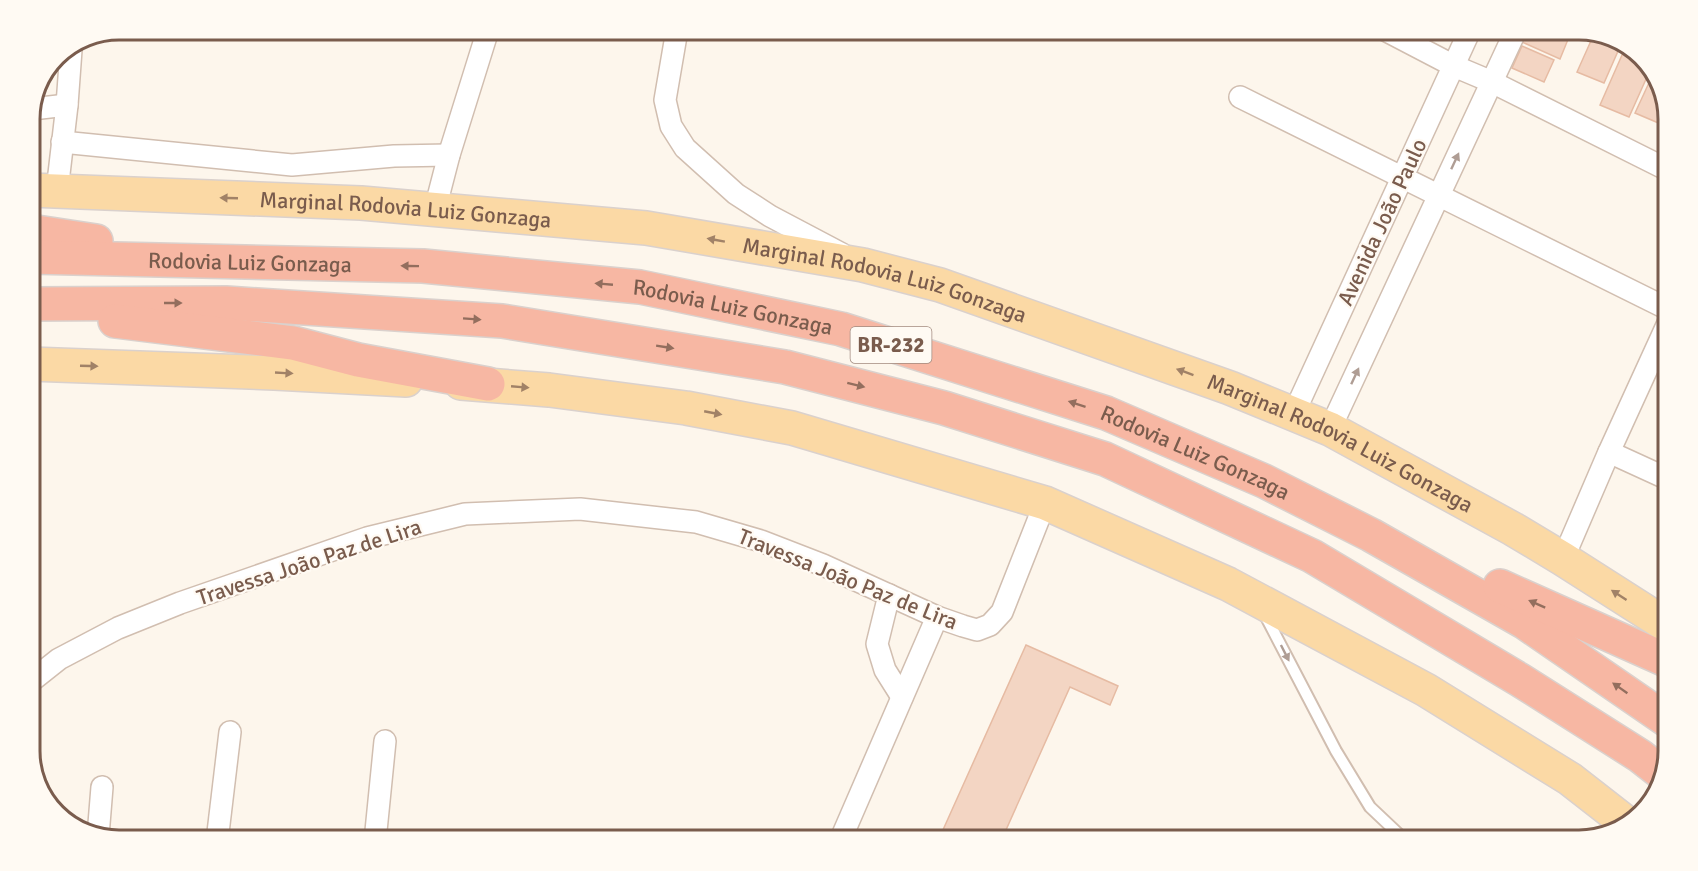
<svg xmlns="http://www.w3.org/2000/svg" width="1698" height="871" font-family="Signika,sans-serif">
<style>
.building{fill:#f3d5c3;stroke:#e6bba3;stroke-width:1.5}
.lines{fill:none;stroke-linecap:round;stroke-linejoin:round}
.lane-casing{stroke:#d1beb0;stroke-width:14}
.street-casing{stroke:#d1beb0;stroke-width:24}
.primary-casing{stroke:#dad1cd;stroke-width:36}
.highway-casing{stroke:#dad1cd;stroke-width:36}
.lane{stroke:#fff;stroke-width:10}
.street{stroke:#fff;stroke-width:21}
.primary{stroke:#fbd9a5;stroke-width:33}
.highway{stroke:#f7b7a3;stroke-width:33}
.oneway{fill:#af9d94}
.oneway2{fill:#a18267}
.oneway3{fill:#936e5e}
.labels{text-anchor:middle;dominant-baseline:central;stroke-width:4.5;stroke-linejoin:round;paint-order:stroke}
.shield{fill:#fffaf3;stroke:#a28b7f;stroke-width:1.5}
.shield-label{font-size:21px;font-weight:bold;fill:#7a5c4d}
.street-label{font-size:22px;fill:#7a5c4d;stroke:#fffaf3}
.rim{fill:none;stroke:#7a5c4d;stroke-width:3}
</style>
<rect width="100%" height="100%" fill="#fdf6ec"/>
<g class="building">
<path d="M1527 30H1552L1569 37 1560 59 1522 42Z"/>
<path d="M1594 34 1618 39 1622 42 1604 83 1577 72Z"/>
<path d="M1522 46 1554 60 1544 82 1512 68Z"/>
<path d="M1626 46 1651 68 1629 117 1600 105Z"/>
<path d="M1654 72 1668 114V127L1635 113Z"/>
<path d="M1026 645 1118 686 1110 705 1070 687 1001 841H938Z"/>
</g>
<g class="lines">
<defs>
<path id="lane" d="M1265 615 1336 751 1370 807 1406 841"/>
<g id="street">
<path d="M677 30 665 100 671 126 685 148 736 194 770 216 842 254"/>
<path d="M1385 30 1454 66 1492 82 1668 170"/>
<path d="M1240 97 1668 309"/>
<path d="M32 109 67 105"/>
<path d="M62 142 292 165 394 156 449 155"/>
<path d="M57 191 67 105 71 50"/>
<path d="M435 209 449 155 488 30"/>
<path d="M1294 413 1470 30"/>
<path d="M1330 429 1516 30"/>
<path d="M1609 452 1668 479"/>
<path d="M1563 559 1609 452 1668 323"/>
<path d="M889 595 877 644 885 670 902 697"/>
<path d="M30 682 59 659 118 628 180 603 367 538 465 514 580 509 696 522 761 541 823 565 937 617 963 626 977 630 990 625 1002 612 1045 503"/>
<path d="M98 836 102 787"/>
<path d="M217 841 230 732"/>
<path d="M375 841 385 741"/>
<path d="M840 841 937 617"/>
</g>
<g id="primary">
<path id="s1" d="M30 190 361 203 646 228 863 265 940 285 1230 388 1330 429 1513 529 1563 559 1668 626"/>
<path d="M30 364 274 373 406 380"/>
<path d="M461 383 549 390 686 408 792 428 1045 503 1228 584 1426 690 1570 779 1629 825"/>
</g>
<g id="highway">
<path d="M30 231 96 241"/>
<path id="s2" d="M30 257 423 266 640 287 841 329 1106 413 1264 481 1371 535 1524 622 1668 721"/>
<path d="M30 304 226 303 502 321 785 367 944 408 1105 459 1312 556 1520 680 1640 756 1663 774"/>
<path d="M115 321 293 343 358 360 488 384"/>
<path d="M1500 586 1668 661"/>
</g>
</defs>
<use href="#lane" class="lane-casing"/>
<use href="#street" class="street-casing"/>
<use href="#primary" class="primary-casing"/>
<use href="#highway" class="highway-casing"/>
<use href="#lane" class="lane"/>
<use href="#street" class="street"/>
<use href="#primary" class="primary"/>
<use href="#highway" class="highway"/>
</g>
<defs><path id="oneway-solid" d="M-6-.8H1V-3.2L6.5 0L1 3.2V.8H-6Z" transform="scale(1.5)"/></defs>
<g class="oneway">
<use href="#oneway-solid" transform="translate(1455 161) rotate(-65)"/>
<use href="#oneway-solid" transform="translate(1355 376) rotate(-65)"/>
<use href="#oneway-solid" transform="translate(1285 653) rotate(63)"/>
</g>
<g class="oneway2">
<use href="#oneway-solid" transform="translate(229 198) rotate(-178)"/>
<use href="#oneway-solid" transform="translate(716 240) rotate(-170)"/>
<use href="#oneway-solid" transform="translate(89 366) rotate(2)"/>
<use href="#oneway-solid" transform="translate(1185 372) rotate(-160)"/>
<use href="#oneway-solid" transform="translate(284 373) rotate(3)"/>
<use href="#oneway-solid" transform="translate(520 387) rotate(5)"/>
<use href="#oneway-solid" transform="translate(713 413) rotate(11)"/>
<use href="#oneway-solid" transform="translate(1619 595) rotate(-147)"/>
</g>
<g class="oneway3">
<use href="#oneway-solid" transform="translate(410 266) rotate(-179)"/>
<use href="#oneway-solid" transform="translate(604 284) rotate(-175)"/>
<use href="#oneway-solid" transform="translate(173 303)"/>
<use href="#oneway-solid" transform="translate(472 319) rotate(4)"/>
<use href="#oneway-solid" transform="translate(665 347) rotate(9)"/>
<use href="#oneway-solid" transform="translate(856 385) rotate(14)"/>
<use href="#oneway-solid" transform="translate(1077 404) rotate(-162)"/>
<use href="#oneway-solid" transform="translate(1537 604) rotate(-156)"/>
<use href="#oneway-solid" transform="translate(1620 688) rotate(-145)"/>
</g>
<g class="labels">
<rect class="shield" x="850.5" y="327" width="81" height="36" rx="4.5"/>
<g class="shield-label">
<text x="891" y="345">BR-232</text>
</g>
<g class="street-label">
<text stroke="none"><textPath href="#s1" startOffset="376">Marginal Rodovia Luiz Gonzaga</textPath></text>
<text transform="translate(1382 222) rotate(-65)">Avenida João Paulo</text>
<text stroke="none"><textPath href="#s2" startOffset="220">Rodovia Luiz Gonzaga</textPath></text>
<text stroke="none"><textPath href="#s1" startOffset="862">Marginal Rodovia Luiz Gonzaga</textPath></text>
<text stroke="none"><textPath href="#s2" startOffset="706">Rodovia Luiz Gonzaga</textPath></text>
<text stroke="none"><textPath href="#s1" startOffset="1348">Marginal Rodovia Luiz Gonzaga</textPath></text>
<text stroke="none"><textPath href="#s2" startOffset="1192">Rodovia Luiz Gonzaga</textPath></text>
<text transform="translate(309 562) rotate(-18)">Travessa João Paz de Lira</text>
<text transform="translate(848 579) rotate(22)">Travessa João Paz de Lira</text>
</g>
</g>
<path d="M0 0H1698V871H0ZM119 40H1579A79 79 0 0 1 1658 119V751A79 79 0 0 1 1579 830H119A79 79 0 0 1 40 751V119A79 79 0 0 1 119 40Z" fill="#fffaf3" fill-rule="evenodd"/>
<path class="rim" d="M119 40H1579A79 79 0 0 1 1658 119V751A79 79 0 0 1 1579 830H119A79 79 0 0 1 40 751V119A79 79 0 0 1 119 40Z"/>
</svg>
